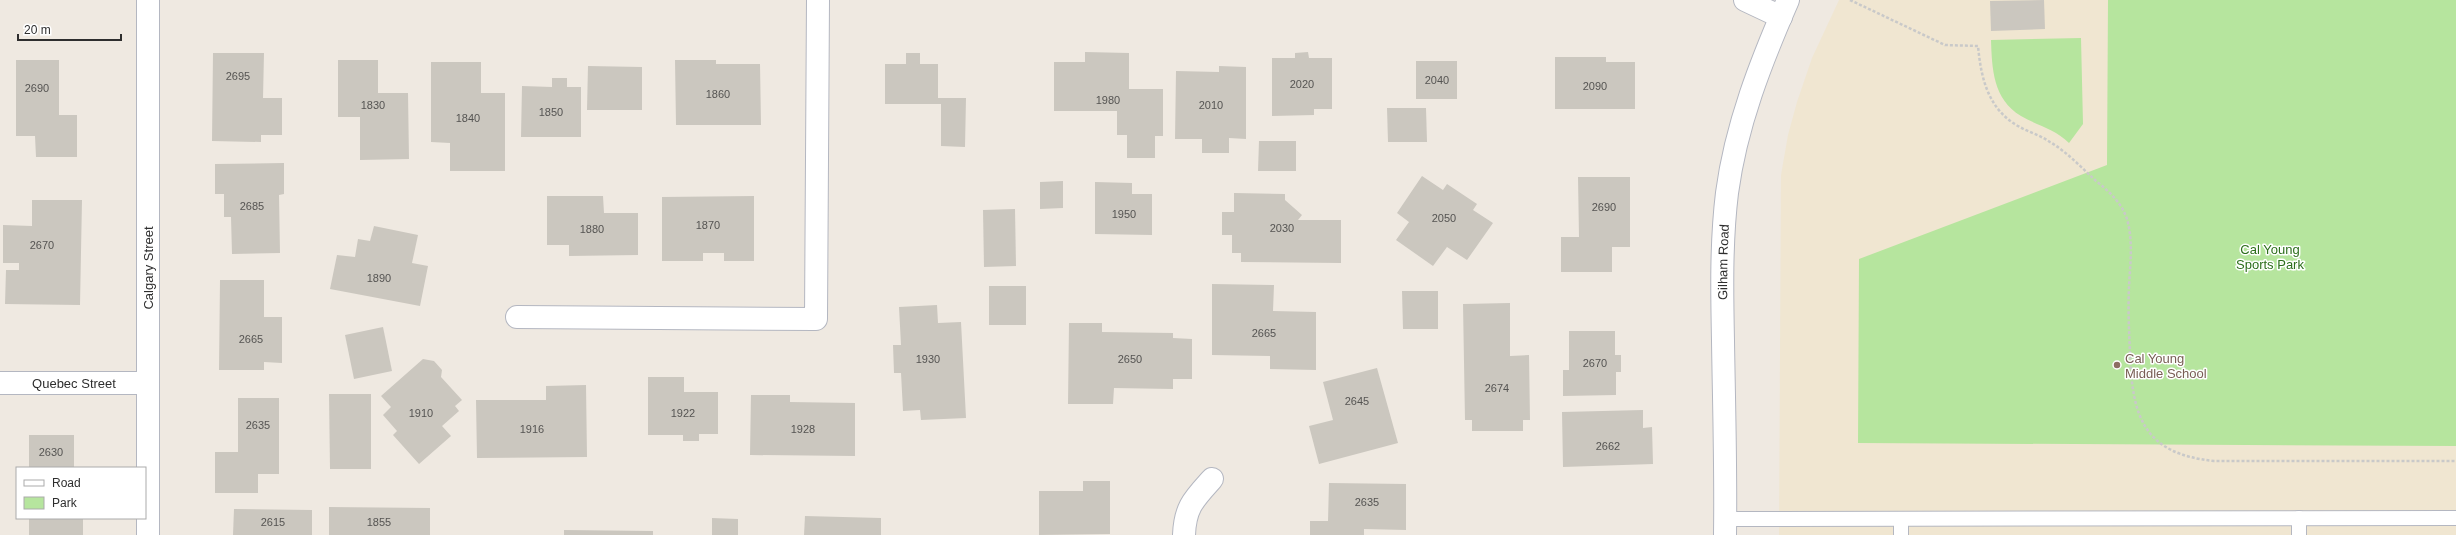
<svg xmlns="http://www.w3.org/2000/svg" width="2456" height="535" font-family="Arial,sans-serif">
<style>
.education{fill:#f0e6d1}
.green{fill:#b6e59e}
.building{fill:#cbc7bf}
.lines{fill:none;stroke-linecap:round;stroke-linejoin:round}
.service-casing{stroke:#b4b7c1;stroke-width:16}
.minor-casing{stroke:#b4b7c1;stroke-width:24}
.tertiary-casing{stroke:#b4b7c1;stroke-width:24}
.path{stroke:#c9c9c9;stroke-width:2.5;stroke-dasharray:3 2;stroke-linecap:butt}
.service{stroke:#fff;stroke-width:14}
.minor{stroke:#fff;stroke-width:22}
.tertiary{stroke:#fff;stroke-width:22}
.education-dot{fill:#8d6e63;stroke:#fff;stroke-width:1.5}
.labels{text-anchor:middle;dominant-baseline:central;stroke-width:3;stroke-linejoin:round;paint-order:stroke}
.number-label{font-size:11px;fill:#555452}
.park-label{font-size:13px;fill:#2c6e1b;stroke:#fff}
.street-label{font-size:13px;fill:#2e2e2e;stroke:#fff}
.education-label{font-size:13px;fill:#785e54;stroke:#fff;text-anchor:start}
</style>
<rect width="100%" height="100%" fill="#efe9e1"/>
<path class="education" d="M1839 0H2456V535H1779L1781 175 1788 135 1797 102 1812 58Z"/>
<g class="green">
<path d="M2108 0H2456V446L1858 443 1859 259 2107 165Z"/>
<path d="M2081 38 2083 124 2069 143C2055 129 2038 126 2021 116 1993 99 1992 69 1991 40Z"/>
</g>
<g class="building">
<path d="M2044 0 2045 29 1991 31 1990 1Z"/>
<path d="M1085 52 1129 53V89H1163V136H1155V158H1127V135H1117V111H1054V62H1085Z"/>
<path d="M1308 52 1309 58H1332V109H1314V115L1272 116V58H1295V53Z"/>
<path d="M213 53H264L263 98H282V135H261V142L212 141Z"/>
<path d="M906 53H920V64H938V98H966L965 147 941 146V104H885V64H906Z"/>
<path d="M1555 57H1606V62H1635V109H1555Z"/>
<path d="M16 60H59V115H77V157H36L35 136H16Z"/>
<path d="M338 60H378V93H408L409 159 360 160V117H338Z"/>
<path d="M675 60H716V64H760L761 125H676Z"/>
<rect x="1416" y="61" width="41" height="38"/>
<path d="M431 62H481V93H505V171H450V143L431 142Z"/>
<path d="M588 66 642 67V110H587Z"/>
<path d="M1219 66 1246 67V139L1229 138V153H1202V139H1175L1176 71 1219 72Z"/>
<path d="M552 78H567V87H581V137H521L522 86 552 87Z"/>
<path d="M1387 108H1426L1427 142H1388Z"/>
<path d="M1259 141H1296V171H1258Z"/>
<path d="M284 163V194L279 195 280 253 232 254 231 217H224V194H215V164Z"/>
<path d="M1422 176 1443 190 1447 184 1477 204 1473 210 1493 223 1467 260 1447 247 1433 266 1396 240 1409 222 1397 213Z"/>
<path d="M1578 177H1630V247H1612V272H1561V237H1579Z"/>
<path d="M1063 181V208L1040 209V182Z"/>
<path d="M1095 182 1132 183V194H1152V235L1095 234Z"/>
<path d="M1234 193 1285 194V200L1302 215 1298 220H1341V263L1241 262V253H1232V235H1222V212H1234Z"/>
<path d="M547 196H603L604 213H638V255L569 256V245H547Z"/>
<path d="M754 196V261H724V253H703V261H662V197Z"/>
<path d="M32 200H82L80 305 5 304 6 270H19V263H3V225L32 226Z"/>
<path d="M1015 209 1016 266 984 267 983 210Z"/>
<path d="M374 226 418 235 412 263 428 266 420 306 330 289 337 255 355 257 358 239 370 241Z"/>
<path d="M220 280H264V317H282V363L264 362V370H219Z"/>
<path d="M1212 284 1274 285 1273 311 1316 312V370L1270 369V356L1212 355Z"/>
<rect x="989" y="286" width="37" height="39"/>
<path d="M1402 291H1438V329H1403Z"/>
<path d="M1510 303V356L1529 355 1530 420H1523V431H1472V420H1465L1463 304Z"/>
<path d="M937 305 938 323 961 322 966 418 921 420 920 410 903 411 901 373H894L893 345H901L899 307Z"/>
<path d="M1069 323H1102V332L1173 333V338L1192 339V379H1173V389L1114 388 1113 404H1068Z"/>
<path d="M383 327 392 371 354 379 345 335Z"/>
<path d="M1569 331H1615V355H1621V372H1616V395L1563 396V370H1569Z"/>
<path d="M423 359 434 361 442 370 441 377 462 400 455 406 459 411 442 426 451 436 419 464 393 435 397 431 383 415 391 407 381 396Z"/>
<path d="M1377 368 1398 443 1319 464 1309 426 1333 420 1323 382Z"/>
<path d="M648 377H684V392H718V434H699V441H683V435H648Z"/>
<path d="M586 385 587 457 477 458 476 400H546V386Z"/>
<path d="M329 394H371V469H330Z"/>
<path d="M751 395H790V402L855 403V456L750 455Z"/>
<path d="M238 398H279V474H258V493H215V452H238Z"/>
<path d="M1643 410V428L1652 427 1653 464 1563 467 1562 412Z"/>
<rect x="29" y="435" width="45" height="33"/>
<path d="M1083 481H1110V534L1039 535V491H1083Z"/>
<path d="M1329 483 1406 484V530L1364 529V535H1310V521H1328Z"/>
<path d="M329 507 430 508V535H329Z"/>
<path d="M234 509 312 510V535H233Z"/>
<path d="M805 516 881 518V535H804Z"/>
<rect x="29" y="518" width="54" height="17"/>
<path d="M712 518 738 519V535H712Z"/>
<path d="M564 530 653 531V535H564Z"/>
</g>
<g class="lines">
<defs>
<g id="service">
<path d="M1725 519 2456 518"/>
<path d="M1901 519V535"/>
<path d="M2299 535V518"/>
</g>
<g id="minor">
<path d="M148 0V535"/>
<path d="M1745 0 1781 17"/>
<path d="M517 317 816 319 818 0"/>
<path id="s1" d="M0 383H148"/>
<path d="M1184 535C1185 507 1194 499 1212 479"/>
</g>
<g id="tertiary">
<path id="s2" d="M1725 535C1726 470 1724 406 1723 341 1722 292 1721 242 1727 193 1736 125 1761 62 1788 0"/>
</g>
</defs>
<use href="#service" class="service-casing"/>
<use href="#minor" class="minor-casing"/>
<use href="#tertiary" class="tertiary-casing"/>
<path class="path" d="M1850 0 1945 45 1978 46C1981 78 1988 109 2018 126 2028 132 2040 135 2050 142 2067 152 2082 168 2096 181 2110 192 2124 205 2128 223 2133 244 2130 266 2129 287 2128 309 2129 331 2130 353 2132 417 2144 454 2214 461H2456"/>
<use href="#service" class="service"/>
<use href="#minor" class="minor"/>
<use href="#tertiary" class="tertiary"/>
</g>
<circle class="education-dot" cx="2117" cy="365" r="4"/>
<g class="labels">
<g class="number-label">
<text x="238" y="76">2695</text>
<text x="1437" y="80">2040</text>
<text x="1302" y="84">2020</text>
<text x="1595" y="86">2090</text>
<text x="37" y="88">2690</text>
<text x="718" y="94">1860</text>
<text x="1108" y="100">1980</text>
<text x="373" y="105">1830</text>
<text x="1211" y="105">2010</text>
<text x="551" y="112">1850</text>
<text x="468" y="118">1840</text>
<text x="252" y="206">2685</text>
<text x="1604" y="207">2690</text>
<text x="1124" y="214">1950</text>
<text x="1444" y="218">2050</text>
<text x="708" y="225">1870</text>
<text x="1282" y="228">2030</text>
<text x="592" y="229">1880</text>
<text x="42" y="245">2670</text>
<text x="379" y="278">1890</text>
<text x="1264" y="333">2665</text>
<text x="251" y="339">2665</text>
<text x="928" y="359">1930</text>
<text x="1130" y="359">2650</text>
<text x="1595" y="363">2670</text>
<text x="1497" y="388">2674</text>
<text x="1357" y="401">2645</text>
<text x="421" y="413">1910</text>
<text x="683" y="413">1922</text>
<text x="258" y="425">2635</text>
<text x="532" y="429">1916</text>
<text x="803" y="429">1928</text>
<text x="1608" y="446">2662</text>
<text x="51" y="452">2630</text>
<text x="1367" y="502">2635</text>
<text x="273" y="522">2615</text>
<text x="379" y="522">1855</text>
</g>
<g class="park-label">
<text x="2270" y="249">Cal Young<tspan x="2270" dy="15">Sports Park</tspan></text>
</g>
<g class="street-label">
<text stroke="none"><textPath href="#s2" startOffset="273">Gilham Road</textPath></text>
<text transform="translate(148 268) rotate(-90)">Calgary Street</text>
<text stroke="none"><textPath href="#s1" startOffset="74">Quebec Street</textPath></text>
</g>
<g class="education-label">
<text x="2125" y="358">Cal Young<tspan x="2125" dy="15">Middle School</tspan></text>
</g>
</g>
<rect x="16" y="467" width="130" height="52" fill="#ffffff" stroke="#ababab"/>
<rect x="24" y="480" width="20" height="6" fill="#ffffff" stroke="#ababab"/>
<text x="52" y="487" font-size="12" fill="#2e2e2e">Road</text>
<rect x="24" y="497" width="20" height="12" fill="#b6e59e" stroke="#ababab"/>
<text x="52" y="507" font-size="12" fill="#2e2e2e">Park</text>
<path d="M18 34v6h103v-6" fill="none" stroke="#2e2e2e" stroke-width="2"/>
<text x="24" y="34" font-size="12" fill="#2e2e2e" stroke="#ffffff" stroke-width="3" paint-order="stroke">20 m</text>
</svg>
